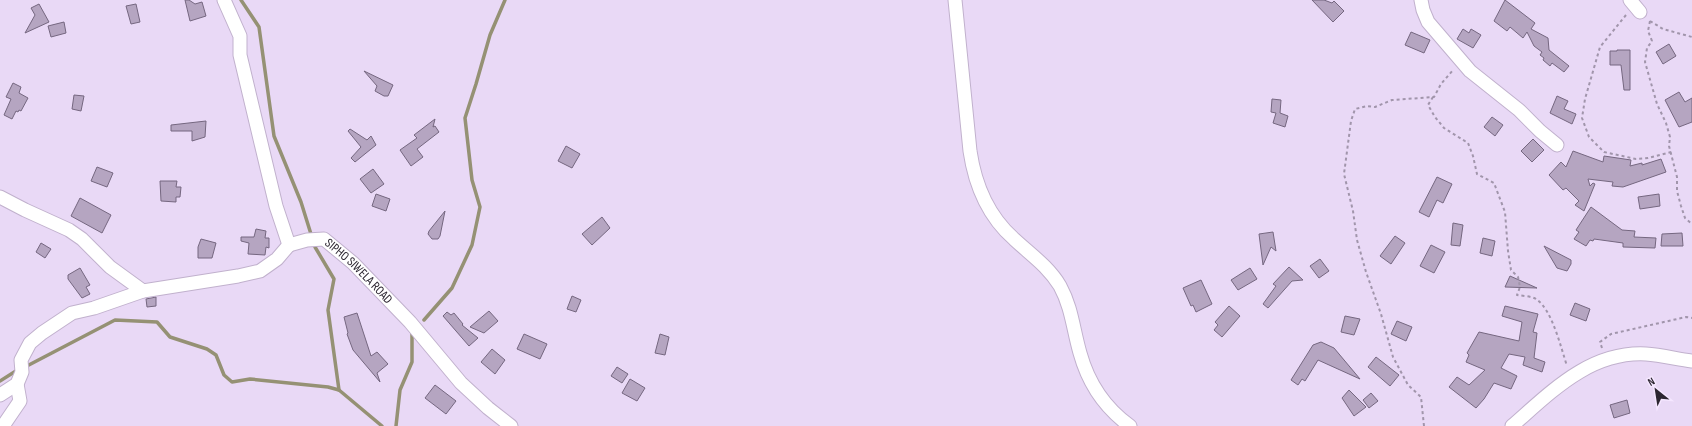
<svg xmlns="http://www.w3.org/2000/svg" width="1692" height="426" font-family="'Sofia Sans Condensed',sans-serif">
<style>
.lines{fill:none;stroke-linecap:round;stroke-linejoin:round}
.stream{stroke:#959174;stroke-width:3.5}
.building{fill:#b5a5c1;stroke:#756780}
.minor-casing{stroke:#c1b1cd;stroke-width:15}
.path{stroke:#a195ab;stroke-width:2;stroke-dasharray:3 3;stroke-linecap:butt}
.minor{stroke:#fff;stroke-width:13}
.labels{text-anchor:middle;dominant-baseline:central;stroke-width:3.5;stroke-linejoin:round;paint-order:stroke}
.street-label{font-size:13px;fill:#2c2631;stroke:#f5e7ff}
</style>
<rect width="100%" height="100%" fill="#e9d9f6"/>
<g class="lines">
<g class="stream">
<path d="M241 0 259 27 274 136 301 202 315 247 334 279 328 310 339 390"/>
<path d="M424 320 452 288 472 245 480 207 472 180 465 118 476 84 490 35 505 0"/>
<path d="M25 367 115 320 157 322 170 337 207 349 216 355 224 375 232 382 250 379 328 387 339 390 382 426"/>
<path d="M0 381 19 369"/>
<path d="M396 426 400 390 412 362V333"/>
</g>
</g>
<g class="building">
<path d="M185 0H189L195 4 202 2 206 16 190 21Z"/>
<path d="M1312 0H1324L1332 3 1334 1 1344 11 1333 22Z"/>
<path d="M1505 0 1535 23 1531 29 1548 38 1549 50 1569 66 1564 72 1552 63 1550 66 1543 60 1544 58 1540 55 1542 52 1534 46 1527 32 1523 38 1510 27 1507 31 1494 21Z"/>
<path d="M39 4 49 22 25 33 35 15 31 8Z"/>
<path d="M136 4 140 22 131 24 126 6Z"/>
<path d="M64 22 66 33 51 37 48 26Z"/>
<path d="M1463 29 1469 33 1471 29 1481 35 1473 48 1457 39Z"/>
<path d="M1411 32 1430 40 1424 53 1405 45Z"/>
<path d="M1669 44 1676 56 1663 64 1656 52Z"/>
<path d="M1617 50H1630V90H1624L1621 65H1610V51H1617Z"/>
<path d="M364 71 393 85 388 96H384L375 91 377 86Z"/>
<path d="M13 83 21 87 19 93 28 98 21 111 19 110 18 112 16 111 12 119 4 115 11 99 6 97Z"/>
<path d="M1679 92 1685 102 1692 98V122L1679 127 1665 100Z"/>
<path d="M74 95 84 96 81 111 72 109Z"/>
<path d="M1557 96 1568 101 1564 109 1576 114 1572 124 1550 113Z"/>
<path d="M1272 99 1281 100 1280 113 1288 116 1285 127 1273 123 1276 113 1271 112Z"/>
<path d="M1492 117 1503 125 1495 136 1484 127Z"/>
<path d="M435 119 433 127 435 126 439 132 417 149 423 157 411 166 400 150 417 138 414 135Z"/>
<path d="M206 121 205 137 192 141V131H171V125Z"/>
<path d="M350 129 367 140 371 136 376 145 355 162 351 158 361 147 348 131Z"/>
<path d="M1533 139 1544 150 1532 162 1521 151Z"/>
<path d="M566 146 580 154 572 168 558 161Z"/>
<path d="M1573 151 1603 162 1604 156 1631 160 1630 166 1642 163V165L1661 159 1666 172 1623 187 1612 186 1613 182 1588 179 1590 186 1593 183 1595 184 1584 211 1575 205 1579 201 1566 188 1563 190 1549 175 1561 162 1566 167Z"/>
<path d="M97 167 113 173 107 187 91 181Z"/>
<path d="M373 169 384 184 371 193 360 179Z"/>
<path d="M1437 177 1452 184 1443 203 1437 200 1429 217 1419 212Z"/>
<path d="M160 181H177L176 187H181L180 197H176V202L161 201Z"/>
<path d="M376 194 390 199 386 211 372 206Z"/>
<path d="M1659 194 1660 206 1640 209 1638 197Z"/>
<path d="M80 198 111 215 102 233 71 216Z"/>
<path d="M1591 207 1622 230 1635 231 1634 237 1656 238 1655 248 1623 247V243L1594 239 1593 241 1590 240 1586 246 1574 239 1579 232 1576 230Z"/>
<path d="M445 211 440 236 438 239H432L428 234 429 231Z"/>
<path d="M602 217 610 228 592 245 582 234Z"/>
<path d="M1453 223 1463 225 1460 246 1451 245Z"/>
<path d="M256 229 266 231 265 238H269V248L266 247 265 255 248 254 249 243 241 241V237H254Z"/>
<path d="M1273 232 1276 251 1271 247 1263 265 1259 234Z"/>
<path d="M1682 233 1683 246H1661L1662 234Z"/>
<path d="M1395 236 1405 243 1391 264 1380 256Z"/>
<path d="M1483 238 1495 241 1492 256 1480 253Z"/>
<path d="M201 239 216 243 212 258H198V247Z"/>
<path d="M41 243 51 249 45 258 36 252Z"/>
<path d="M1431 245 1445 252 1434 273 1420 266Z"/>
<path d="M1544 246 1571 260V264L1567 271 1557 268Z"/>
<path d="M1320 259 1329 271 1319 278 1310 266Z"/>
<path d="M1289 267 1303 280 1292 281 1268 308 1263 304 1276 286 1273 284Z"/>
<path d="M80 268 90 285 86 287 90 294 82 298 68 279V275Z"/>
<path d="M1250 268 1257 279 1238 290 1231 280Z"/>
<path d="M1510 276 1537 288 1505 287Z"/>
<path d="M1201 280 1212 304 1196 312 1193 305 1191 306 1183 288Z"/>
<path d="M572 296 581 300 576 312 567 309Z"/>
<path d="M156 297V306L147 307 146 299Z"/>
<path d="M1575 303 1590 309 1586 321 1570 315Z"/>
<path d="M1229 306 1240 316 1222 337 1214 330 1218 325 1215 322Z"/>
<path d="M1505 306 1538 314 1533 332 1537 333 1534 358 1545 362 1542 372 1523 365 1525 357 1509 354 1501 368 1517 376 1511 389 1494 383 1484 399 1476 408 1449 387 1457 377 1469 385 1485 370 1466 362 1469 355 1467 353 1479 332 1519 341 1522 322 1502 316Z"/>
<path d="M489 311 498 321 484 333 470 327Z"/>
<path d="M447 312 451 315 454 313 463 324 462 325 478 338 469 346 443 316Z"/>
<path d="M357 313 371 356 377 352 388 364 377 373 380 382 353 350 347 334 348 333 344 317Z"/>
<path d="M1345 316 1360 319 1354 335 1341 332Z"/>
<path d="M1397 321 1412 327 1406 341 1391 334Z"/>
<path d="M524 334 547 344 540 359 517 349Z"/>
<path d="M660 334 669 337 665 355 655 353Z"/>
<path d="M1321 342 1334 348 1360 379 1318 360 1305 381 1302 379 1298 385 1291 380 1313 345Z"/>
<path d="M492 349 505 360 495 374 481 362Z"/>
<path d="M1376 357 1399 375 1390 386 1368 367Z"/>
<path d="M617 367 628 374 622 383 611 376Z"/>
<path d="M630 379 645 388 637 401 622 393Z"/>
<path d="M435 385 456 401 446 414 425 398Z"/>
<path d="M1349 390 1366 407 1354 416 1342 398Z"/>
<path d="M1371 393 1378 401 1369 408 1363 400Z"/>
<path d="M1627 400 1630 413 1614 418 1610 405Z"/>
</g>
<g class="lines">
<defs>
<g id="minor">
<path d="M224 0 240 36V55L276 206 289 245"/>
<path d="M955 0 970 151C975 185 988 216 1014 239 1030 254 1048 266 1060 286 1072 308 1073 329 1080 353 1088 382 1105 408 1130 426"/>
<path d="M1421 0 1423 10 1428 22 1470 71 1519 110 1540 131 1557 145"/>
<path d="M1630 0 1640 12"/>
<path d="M0 197 25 210 69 230 82 239 110 267 143 291"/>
<path id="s1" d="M289 245 307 240 324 239 353 263 410 322 461 383 488 408 511 426"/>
<path d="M0 395 17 384 22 372 21 360 30 343 42 333 72 313 94 308 143 291 238 276 260 271 277 259 289 245"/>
<path d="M3 426 20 401 17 384"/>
<path d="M1512 426C1551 392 1590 351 1646 354 1661 355 1677 359 1692 361"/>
</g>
</defs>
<use href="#minor" class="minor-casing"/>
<g class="path">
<path d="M1626 15 1600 47 1585 99 1582 118 1589 137 1604 152 1636 159 1648 158 1671 152"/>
<path d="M1650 21 1648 31 1652 41 1647 48 1645 62 1657 104 1666 123 1670 137 1669 146 1677 177V191L1681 206 1685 218 1692 224"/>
<path d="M1650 21 1663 29 1692 37"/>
<path d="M1433 97 1428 105 1435 117 1444 128 1468 143 1473 156 1477 174 1494 183 1505 212 1508 251 1511 270 1518 277 1520 287 1517 295C1523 296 1531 296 1536 299 1552 309 1561 348 1567 366"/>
<path d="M1602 348 1600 342 1611 334 1686 317 1692 318"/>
<path d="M1424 426 1421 397 1408 385 1393 357 1381 314 1366 272 1357 240 1353 211 1344 174 1351 121 1355 109 1367 106 1375 107 1392 100 1434 97 1441 84 1453 70"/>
</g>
<use href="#minor" class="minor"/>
</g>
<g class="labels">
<g class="street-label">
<text stroke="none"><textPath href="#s1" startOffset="83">SIPHO SIWELA ROAD</textPath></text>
</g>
</g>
<g transform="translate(1656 390) rotate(330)" stroke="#f5e7ff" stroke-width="3" paint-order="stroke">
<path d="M0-3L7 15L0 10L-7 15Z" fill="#2c2631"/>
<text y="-6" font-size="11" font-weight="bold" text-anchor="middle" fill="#2c2631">N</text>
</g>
</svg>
